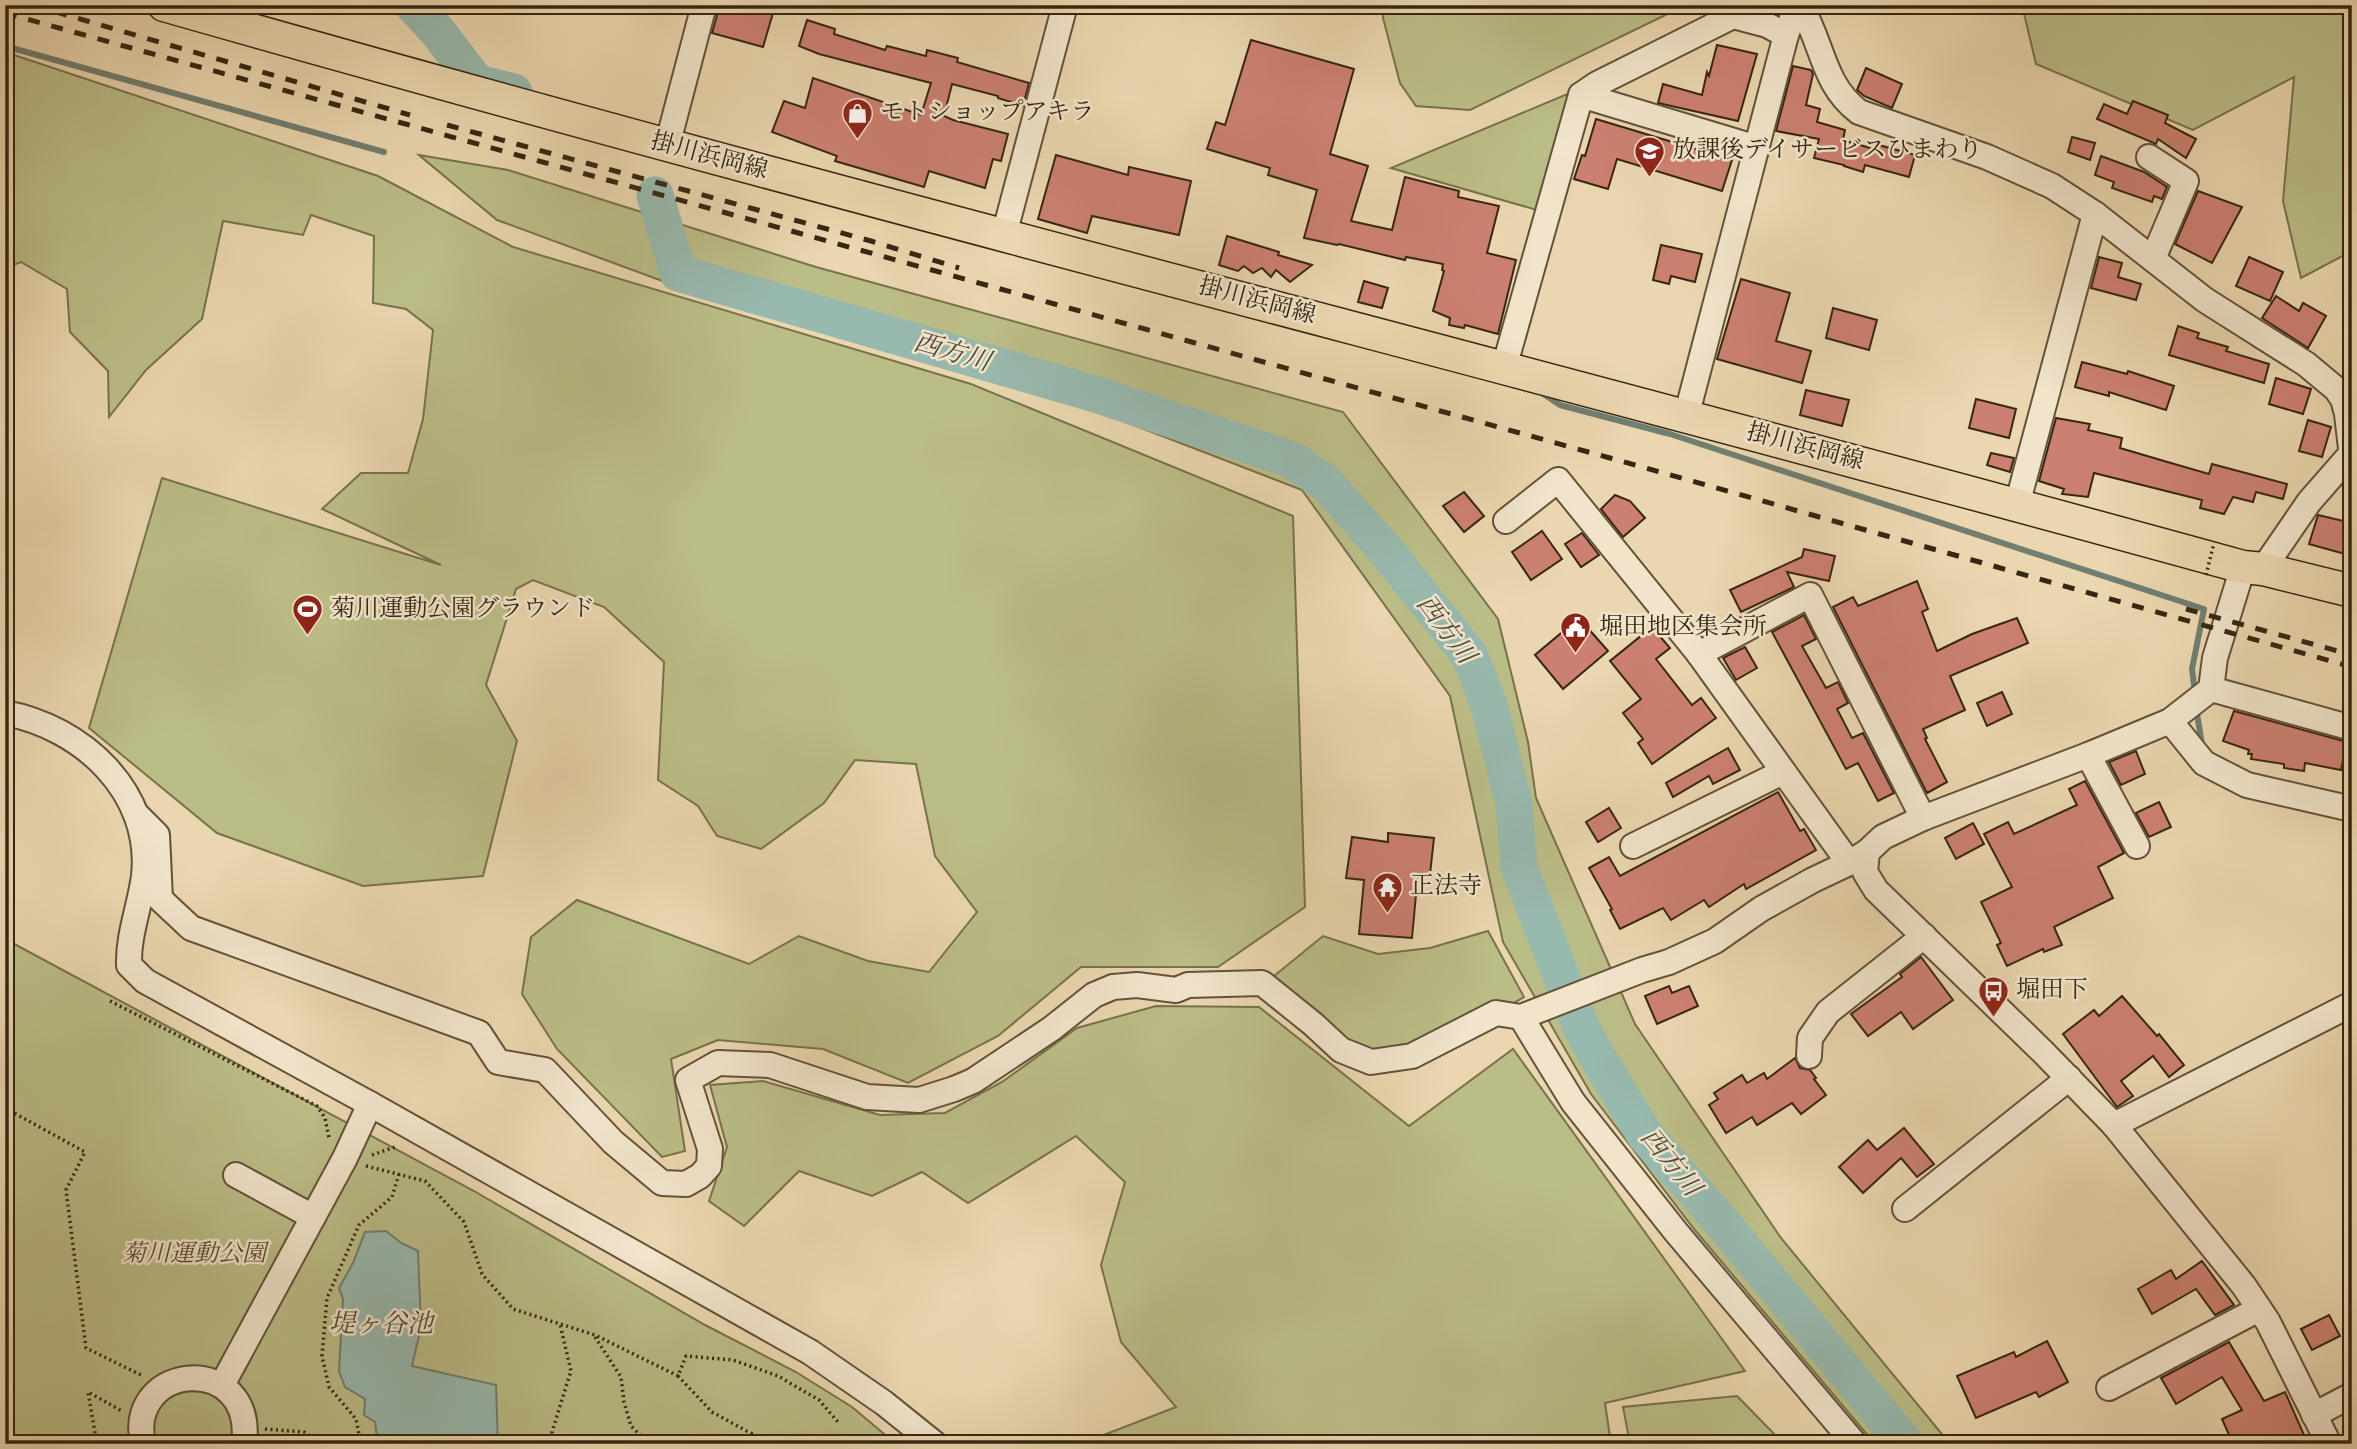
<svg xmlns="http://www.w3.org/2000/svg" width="2357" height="1449" font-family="'Old Standard TT','Noto Serif JP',serif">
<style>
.green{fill:#bbbd87;stroke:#78724d;stroke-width:2}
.water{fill:#98b9ae;stroke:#717e70;stroke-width:2}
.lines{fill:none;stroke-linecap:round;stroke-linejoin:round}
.stream{stroke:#717e70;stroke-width:6}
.river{stroke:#98b9ae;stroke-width:37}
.building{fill:#cc8071;stroke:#362613;stroke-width:2}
.minor-casing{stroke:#63523a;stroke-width:28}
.major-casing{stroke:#362613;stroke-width:35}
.path{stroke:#362613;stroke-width:3.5;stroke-dasharray:2 3.5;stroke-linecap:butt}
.minor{stroke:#f1e4cb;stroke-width:24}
.major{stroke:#ead6af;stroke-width:32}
.rail{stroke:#362613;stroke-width:5;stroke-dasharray:12 12;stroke-linecap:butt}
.path-bridge{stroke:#362613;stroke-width:3.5;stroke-dasharray:2 3.5;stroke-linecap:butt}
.labels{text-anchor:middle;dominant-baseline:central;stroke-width:5;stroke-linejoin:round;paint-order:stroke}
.poi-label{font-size:24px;fill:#362613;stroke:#f1e4cb;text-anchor:start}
.street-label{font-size:24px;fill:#362613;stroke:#f1e4cb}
.park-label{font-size:24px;font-style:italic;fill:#574c30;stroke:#f1e4cb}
.water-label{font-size:26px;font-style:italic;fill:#4e4b3a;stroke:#f1e4cb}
</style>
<rect width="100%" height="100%" fill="#ead6af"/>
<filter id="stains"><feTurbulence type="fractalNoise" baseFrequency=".00286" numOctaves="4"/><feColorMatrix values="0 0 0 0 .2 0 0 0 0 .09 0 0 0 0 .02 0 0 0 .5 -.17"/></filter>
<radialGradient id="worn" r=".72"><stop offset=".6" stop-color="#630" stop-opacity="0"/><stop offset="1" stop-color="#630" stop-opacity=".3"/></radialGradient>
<g class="green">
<path d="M1384 5H1686L1470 110 1416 106 1400 83 1383 18Z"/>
<path d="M2022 5H2352V251L2301 278 2283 201 2294 77 2193 130 2036 64Z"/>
<path d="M5 52 378 176 513 247 971 384 1293 516 1305 907 1218 967H1081L998 1036 908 1083 823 1049 718 1040 671 1059 685 1151 662 1157 557 1049 522 994 531 937 577 900 749 964 799 936 868 961 929 972 977 912 935 856 916 764 855 760 824 803 761 849 717 836 698 806 658 780 664 662 604 607 533 580 516 589 486 685 517 741 483 876 363 886 217 833 89 728 162 478 441 565 322 509 361 473H408L423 419 433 330 406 309 373 303 374 236 311 215 303 235 223 221 202 319 146 370 109 417 108 371 70 332 67 289 21 262 5 268Z"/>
<path d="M1577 90 1537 210 1391 168Z"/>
<path d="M419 155 508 170 816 267 1343 412 1498 619 1528 742 1536 798 1635 1024 1781 1238 1950 1444H1875L1694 1229 1591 1094 1503 942 1450 696 1302 490 929 346 676 286 497 220Z"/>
<path d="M1488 931 1524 997 1496 1013 1385 1060 1341 1050 1274 976 1323 936 1378 954 1430 948Z"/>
<path d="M5 939 474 1191 705 1325 796 1372 852 1407 896 1444H5Z"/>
<path d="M1156 1006 1259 1007 1409 1126 1513 1049 1745 1371 1605 1403 1611 1444H1098L1101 1436 1176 1407 1121 1342 1101 1265 1125 1182 1076 1136 968 1203 922 1172 872 1196 799 1171 744 1226 709 1201 727 1147 710 1085 763 1081 880 1115 945 1113 1002 1082 1077 1028Z"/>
<path d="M1737 1396 1784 1444H1630L1623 1407Z"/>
</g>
<path class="water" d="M386 1231 401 1243 418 1251 421 1327 412 1366 496 1385 498 1444H378L375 1422 364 1415 365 1399 345 1387 339 1371 343 1299 339 1288 353 1263 365 1232Z"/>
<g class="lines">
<g class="stream">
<path d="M5 46 384 152"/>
<path d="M1542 393 1560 405 1670 434 2204 609 2192 669 2195 693"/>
<path d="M2196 707 2202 745"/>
</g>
<g class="river">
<path d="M413 5 438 32 477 83 514 92"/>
<path d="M655 195 678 273 1092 393 1290 459 1326 483 1387 552 1470 656 1489 705 1514 804 1519 867 1580 1025 1599 1060 1645 1135 1719 1219 1906 1444"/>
</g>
</g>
<g class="building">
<path d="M720 5H748L773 13 763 47 712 33Z"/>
<path d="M807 20 835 29 834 34 885 50 887 46 926 56 927 50 958 58 957 62 1029 83 1023 106 998 98V96L952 84 944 116 953 120 1008 134 1001 161 993 159 985 188 929 171 924 187 835 161 837 156 772 132 784 101 805 108 813 78 921 115 931 83 819 54 799 46Z"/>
<path d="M1251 40 1354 69 1330 154 1368 166 1351 221 1392 230 1405 177 1459 191 1458 197 1499 206 1487 253 1516 260 1498 334 1465 325 1464 328 1449 325 1450 318 1433 311 1444 271 1442 270 1443 264 1406 257 1405 260 1339 244 1337 245 1304 238 1317 190 1268 175 1270 168 1207 149 1216 122 1225 125Z"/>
<path d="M1717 45 1757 54 1738 121 1658 103 1663 84 1702 95 1707 72 1709 76Z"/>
<path d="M1793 66 1811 70 1813 74 1806 105 1820 109 1817 122 1845 130 1843 140 1877 150 1879 145 1915 155 1909 177 1865 165 1863 172 1844 166V165L1814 158 1819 139 1776 131Z"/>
<path d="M1866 68 1902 84 1892 108 1864 96 1857 90Z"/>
<path d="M2133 101 2168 115 2165 123 2196 139 2186 158 2158 139 2156 144 2097 119 2104 104 2127 114Z"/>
<path d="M1596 119 1732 160 1722 191 1617 159 1608 189 1574 179 1582 155 1585 156Z"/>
<path d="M2072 137 2095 143 2090 160 2068 152Z"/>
<path d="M1056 155 1128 175 1129 167 1191 181 1179 235 1092 216 1087 233 1038 219Z"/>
<path d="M2101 156 2144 172 2167 187 2162 199 2154 196 2152 202 2112 188 2114 182 2095 175Z"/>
<path d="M2198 191 2242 207 2212 263 2175 244Z"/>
<path d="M1227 236 1279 252 1278 255 1312 265 1290 282 1276 270 1271 277 1262 268 1253 273 1244 266 1238 271 1219 265Z"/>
<path d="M1661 245 1702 254 1695 282 1671 276 1669 284 1653 280Z"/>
<path d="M2099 257 2122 263 2118 277 2141 284 2136 300 2091 288Z"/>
<path d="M2249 257 2283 272 2270 301 2236 286Z"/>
<path d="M1741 279 1790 293 1776 341 1811 351 1802 383 1717 359Z"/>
<path d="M1364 281 1388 288 1382 308 1358 302Z"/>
<path d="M2276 296 2299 311 2303 303 2326 316 2308 348 2262 318Z"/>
<path d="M1833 308 1877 320 1869 350 1826 338Z"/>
<path d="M2178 326 2199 333 2197 338 2228 347 2226 351 2269 364 2264 383 2169 355Z"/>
<path d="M2082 362 2127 374 2128 371 2174 386 2166 410 2109 392V396L2075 387Z"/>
<path d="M2276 378 2311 389 2303 414 2269 404Z"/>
<path d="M1806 390 1849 400 1842 426 1800 415Z"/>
<path d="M1976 399 2016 409 2009 438 1969 428Z"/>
<path d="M2056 418 2090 424 2088 430 2122 438 2120 448 2164 461 2209 474 2212 464 2287 484 2283 499 2256 492 2253 502 2233 497 2224 514 2200 508 2202 500 2094 473 2088 497 2062 494 2064 489 2039 481Z"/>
<path d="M2308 420 2331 427 2322 457 2299 451Z"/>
<path d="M1991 453 2014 458 2010 472 1987 465Z"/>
<path d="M1464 492 1484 516 1464 532 1443 506Z"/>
<path d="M1615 495 1630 501 1645 518 1623 537 1601 509Z"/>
<path d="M2318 515 2352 523V556L2309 544Z"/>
<path d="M1542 531 1562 559 1531 580 1512 552Z"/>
<path d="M1582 533 1599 555 1581 567 1565 544Z"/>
<path d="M1804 549 1835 556 1829 581 1787 572 1794 587 1741 612 1730 590 1802 557Z"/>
<path d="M1917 581 1928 609 1922 612 1937 651 1972 634 2017 618 2028 643 1950 676 1965 710 1923 729 1927 738 1925 739 1947 782 1927 793 1833 607 1853 597 1858 606Z"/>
<path d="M1804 615 1816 639 1802 646 1826 688 1838 682 1848 703 1837 709 1852 738 1863 733 1894 793 1878 801 1858 763 1846 769 1772 632Z"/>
<path d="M1579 618 1608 651 1563 689 1535 655Z"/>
<path d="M1652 627 1670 648 1656 659 1692 705 1701 698 1716 718 1652 764 1638 743 1643 739 1623 713 1641 699 1610 661Z"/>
<path d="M1745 647 1757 668 1736 680 1723 658Z"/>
<path d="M2002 692 2012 714 1987 726 1977 703Z"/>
<path d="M2234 711 2347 742 2341 770 2305 763 2304 771 2284 768V764L2251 759 2252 754H2248L2249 750 2223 741Z"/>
<path d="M1728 748 1740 770 1713 784 1709 776 1673 797 1666 783Z"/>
<path d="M2136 751 2145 774 2121 785 2109 762Z"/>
<path d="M2085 781 2124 853 2098 867 2113 898 2054 927 2062 945 2044 952 2043 949 2007 966 1997 945 2001 943 1981 902 2012 887 1984 834 2008 822 2014 834 2077 805 2069 789Z"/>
<path d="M1778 792 1800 831 1804 829 1816 850 1746 889 1744 884 1709 907 1704 900 1671 920 1663 908 1620 929 1610 910 1612 909 1589 868 1609 857 1620 876Z"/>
<path d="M2159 802 2171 827 2149 837 2136 813Z"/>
<path d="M1609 808 1621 828 1598 842 1586 822Z"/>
<path d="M1973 823 1984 844 1956 859 1945 838Z"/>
<path d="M1388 833 1434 838 1430 874 1418 873 1412 938 1359 934 1364 880 1346 878 1352 837 1388 842Z"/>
<path d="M1921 957 1953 1000 1913 1029 1901 1012 1868 1036 1851 1014 1902 977 1900 974Z"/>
<path d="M1669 986 1672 993 1689 986 1698 1006 1657 1024 1645 996Z"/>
<path d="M2122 996 2157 1036 2159 1034 2184 1065 2169 1077 2153 1056 2121 1081 2133 1096 2117 1107 2063 1034 2094 1010 2099 1016Z"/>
<path d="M1795 1058 1800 1068 1810 1070 1816 1078 1814 1079 1826 1095 1801 1114 1792 1103 1757 1125 1752 1117 1726 1133 1709 1105 1718 1099 1714 1093 1742 1075 1747 1083 1764 1073 1767 1079Z"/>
<path d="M1904 1128 1934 1164 1917 1177 1901 1158 1863 1193 1839 1167 1868 1140 1877 1150Z"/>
<path d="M2202 1261 2234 1305 2215 1315 2196 1289 2152 1314 2138 1289 2171 1270 2176 1279Z"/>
<path d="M2329 1315 2340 1336 2312 1350 2301 1329Z"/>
<path d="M2047 1341 2068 1382 2039 1397 2036 1392 1976 1418 1957 1376 2014 1352 2016 1357Z"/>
<path d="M2229 1342 2264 1401 2285 1392 2308 1444H2233L2222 1419 2242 1410 2222 1377 2176 1404 2161 1378Z"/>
</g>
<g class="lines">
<defs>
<g id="minor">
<path d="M1800 5C1823 43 1822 84 1859 112L1987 157 2052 186 2095 214 2205 300 2306 364 2336 389 2343 399 2347 414 2352 457"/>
<path d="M1581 95 1597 84 1733 16 1767 25 1786 35"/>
<path d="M667 146 704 5"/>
<path d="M2149 157 2186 181 2153 259"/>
<path d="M1004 235 1065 5"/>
<path d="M1504 368 1581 95 1757 148"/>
<path d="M1686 417 1786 35 1797 5"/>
<path d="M2017 505 2095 214"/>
<path d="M1506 521 1558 480 1699 654 1849 863"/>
<path d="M2243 567 2215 658 2211 689 2170 721 2088 755 1923 818 1883 837 1867 852 1865 872 1876 890 2043 1052 2114 1125 2244 1286 2268 1322 2329 1444"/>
<path d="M2263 569 2309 502 2351 454"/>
<path d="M1699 654 1810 595 1923 818"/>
<path d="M2211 689 2352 728"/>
<path d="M5 713C82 727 153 792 144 876 140 906 128 935 129 965L145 981 370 1104 810 1352 884 1403 935 1444"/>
<path d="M2170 721 2204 763 2247 785 2352 809"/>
<path d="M2088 755 2137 846"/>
<path d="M136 814 157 835 160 899 191 928 479 1033 498 1062 545 1070 613 1142 662 1183 686 1184 700 1176 709 1166 710 1149 688 1080 718 1063 770 1065 867 1097 919 1100 954 1089 973 1081 1051 1029 1094 995 1113 987 1137 985 1176 990 1188 985 1262 983 1313 1024 1341 1050 1371 1062 1412 1056 1496 1013 1521 1017 1642 970 1669 962 1715 941 1761 909 1813 880 1849 863 1867 852"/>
<path d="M1633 846 1783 772"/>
<path d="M1521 1017 1573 1102 1676 1232 1855 1444"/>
<path d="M1809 1056 1810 1038 1828 1012 1924 936"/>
<path d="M2114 1125 2352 1004"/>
<path d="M236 1175 313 1217"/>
<path d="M1905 1209 2069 1078"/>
<path d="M222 1385 345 1158 370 1104"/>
<path d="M2109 1388 2259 1309"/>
<path d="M2314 1415 2352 1395"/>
<path d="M143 1444C125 1361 256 1352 244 1444"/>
</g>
<path id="major" d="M164 5C854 202 1551 376 2243 567L2263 569 2352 591"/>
</defs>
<use href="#minor" class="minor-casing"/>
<use href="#major" class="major-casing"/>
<g class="path">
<path d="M110 1001 317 1106 325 1118 329 1138"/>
<path d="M5 1108 85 1152 66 1190 86 1348 143 1376"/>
<path d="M372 1155 398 1146"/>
<path d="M366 1166 425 1181 464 1222 482 1274 513 1309 595 1335 678 1376"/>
<path d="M595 1337 621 1377 624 1402 631 1426 649 1444"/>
<path d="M265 1429 304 1432 322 1444"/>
<path d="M97 1444 88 1392 122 1411"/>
<path d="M361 1444 356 1419 329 1387 322 1356 327 1298 359 1225 392 1197 399 1174"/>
<path d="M555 1444 552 1432 571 1371 560 1324"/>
<path d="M757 1444 752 1434 712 1412 678 1376 686 1356 733 1360 778 1376 819 1400 838 1422"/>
</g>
<use href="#minor" class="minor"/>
<use href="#major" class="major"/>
<g class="rail">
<path d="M32 5 410 115"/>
<path d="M5 13 1610 458 2352 667"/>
<path d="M447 125 871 241 959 268"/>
<path d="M2186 609 2352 655"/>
</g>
<path class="path-bridge" d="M2206 575 2214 543"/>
</g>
<defs>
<symbol id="shop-pin" viewBox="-11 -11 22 30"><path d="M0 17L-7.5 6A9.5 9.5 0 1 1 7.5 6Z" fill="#8f2418" stroke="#f1e4cb"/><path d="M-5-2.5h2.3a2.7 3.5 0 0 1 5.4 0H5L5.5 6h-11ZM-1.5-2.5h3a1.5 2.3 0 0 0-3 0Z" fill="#fff"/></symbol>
<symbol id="school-pin" viewBox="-11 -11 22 30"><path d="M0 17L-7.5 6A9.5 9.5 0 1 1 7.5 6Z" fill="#8f2418" stroke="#f1e4cb"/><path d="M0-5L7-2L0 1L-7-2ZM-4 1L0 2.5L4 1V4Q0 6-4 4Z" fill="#fff"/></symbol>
<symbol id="stadium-pin" viewBox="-11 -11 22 30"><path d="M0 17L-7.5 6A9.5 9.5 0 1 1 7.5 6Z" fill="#8f2418" stroke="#f1e4cb"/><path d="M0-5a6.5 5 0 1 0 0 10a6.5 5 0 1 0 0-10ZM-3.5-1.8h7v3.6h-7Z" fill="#fff"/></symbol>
<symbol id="civic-pin" viewBox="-11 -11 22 30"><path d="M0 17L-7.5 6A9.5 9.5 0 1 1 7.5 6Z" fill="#8f2418" stroke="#f1e4cb"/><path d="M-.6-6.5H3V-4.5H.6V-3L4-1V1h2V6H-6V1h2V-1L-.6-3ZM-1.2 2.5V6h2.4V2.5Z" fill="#fff"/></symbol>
<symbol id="temple-pin" viewBox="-11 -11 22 30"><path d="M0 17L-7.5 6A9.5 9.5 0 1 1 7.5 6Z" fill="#8f2418" stroke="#f1e4cb"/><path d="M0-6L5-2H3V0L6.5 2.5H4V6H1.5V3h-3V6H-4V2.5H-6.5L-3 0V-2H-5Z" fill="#fff"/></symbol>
<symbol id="bus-pin" viewBox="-11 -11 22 30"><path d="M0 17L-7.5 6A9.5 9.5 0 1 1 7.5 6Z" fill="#8f2418" stroke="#f1e4cb"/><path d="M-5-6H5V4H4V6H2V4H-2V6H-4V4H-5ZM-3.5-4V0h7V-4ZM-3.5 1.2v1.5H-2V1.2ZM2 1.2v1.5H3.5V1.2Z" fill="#fff"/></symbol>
</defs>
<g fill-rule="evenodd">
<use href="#shop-pin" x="840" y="96" width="35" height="47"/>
<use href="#school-pin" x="1632" y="134" width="35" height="47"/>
<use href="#stadium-pin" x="290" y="592" width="35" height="47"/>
<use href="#civic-pin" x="1558" y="610" width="35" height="47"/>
<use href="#temple-pin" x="1370" y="870" width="35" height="47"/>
<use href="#bus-pin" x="1976" y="974" width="35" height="47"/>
</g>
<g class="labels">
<g class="poi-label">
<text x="880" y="113">モトショップアキラ</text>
<text x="1672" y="151">放課後デイサービスひまわり</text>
<text x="331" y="610">菊川運動公園グラウンド</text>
<text x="1599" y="628">堀田地区集会所</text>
<text x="1410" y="887">正法寺</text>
<text x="2016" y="991">堀田下</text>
</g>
<g class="street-label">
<text transform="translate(709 157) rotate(15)">掛川浜岡線</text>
<text transform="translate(1257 302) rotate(15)">掛川浜岡線</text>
<text transform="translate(1805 448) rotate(15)">掛川浜岡線</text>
</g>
<g class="park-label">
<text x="194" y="1255">菊川運動公園</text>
</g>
<g class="water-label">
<text transform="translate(952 353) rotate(16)">西方川</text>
<text transform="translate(1445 630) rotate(53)">西方川</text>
<text transform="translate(1670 1163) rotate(51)">西方川</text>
<text x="381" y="1325">堤ヶ谷池</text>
</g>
</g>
<rect width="2357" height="1449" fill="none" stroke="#ead6af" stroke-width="28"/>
<rect x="7" y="7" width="2343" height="1435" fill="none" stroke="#362613" stroke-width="3.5"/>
<rect x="14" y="14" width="2329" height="1421" fill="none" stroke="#362613" stroke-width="2"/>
<rect width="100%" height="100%" filter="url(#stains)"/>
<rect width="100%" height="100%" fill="url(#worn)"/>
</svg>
